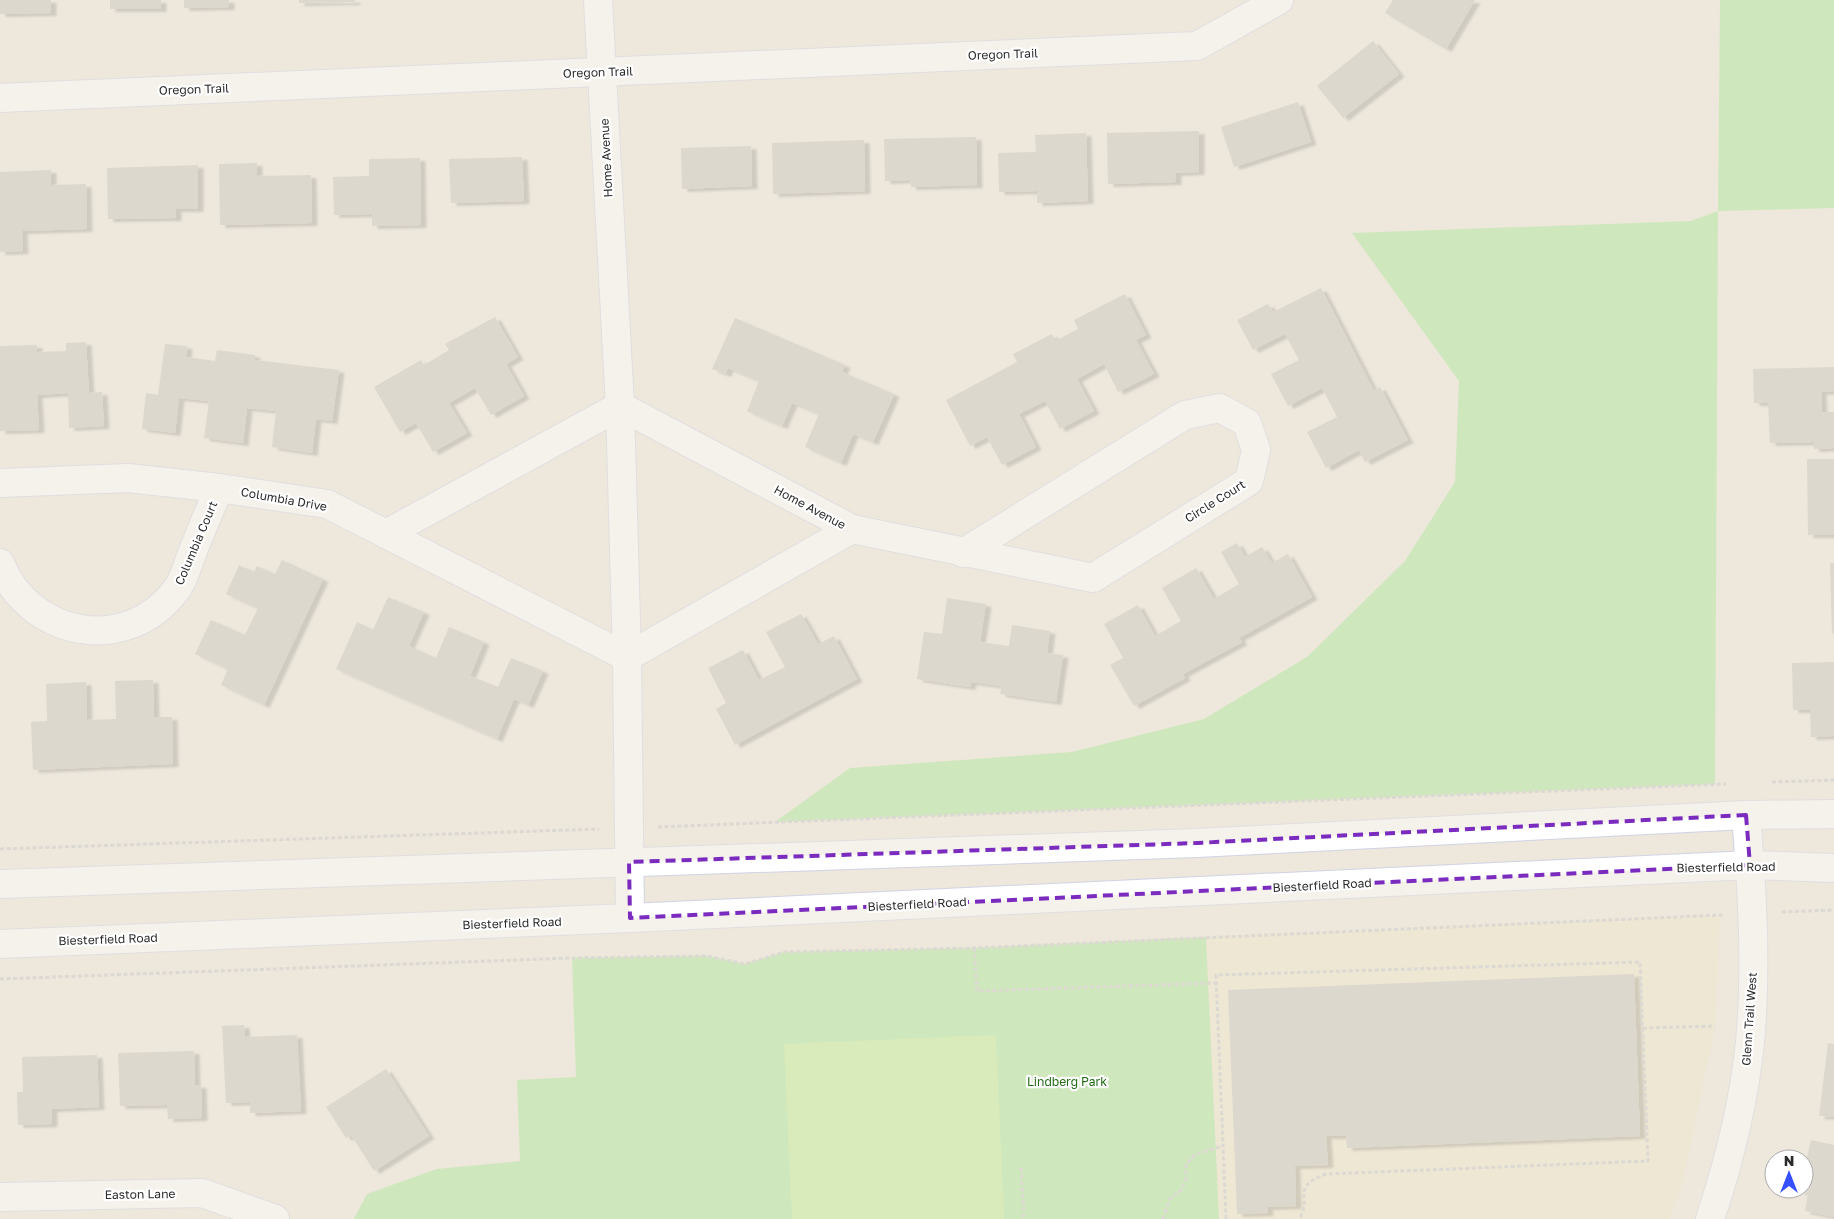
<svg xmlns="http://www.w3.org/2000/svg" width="1834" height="1219" font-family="'Golos Text',sans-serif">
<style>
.education{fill:#f0e6ca}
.green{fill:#ace795}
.pitch{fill:#c1ef91}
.building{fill:#c9c5bb;filter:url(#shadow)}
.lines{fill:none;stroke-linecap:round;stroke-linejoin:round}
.minor-casing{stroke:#d1d3e4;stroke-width:30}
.tertiary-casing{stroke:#d1d3e4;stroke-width:30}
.path{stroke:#c8c8c8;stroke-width:3;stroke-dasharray:4 2.5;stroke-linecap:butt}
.minor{stroke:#fff;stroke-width:28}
.tertiary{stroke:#fff;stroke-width:28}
.marked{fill:none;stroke:#7b2cbf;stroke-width:4;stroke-dasharray:10 6;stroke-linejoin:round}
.labels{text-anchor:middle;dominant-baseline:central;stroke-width:4.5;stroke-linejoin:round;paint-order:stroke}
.street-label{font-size:12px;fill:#2b2b2b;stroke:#fff}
.park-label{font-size:12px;fill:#236c16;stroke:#fff}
</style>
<defs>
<filter id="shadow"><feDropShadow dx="5.5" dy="3" stdDeviation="1" flood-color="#0004"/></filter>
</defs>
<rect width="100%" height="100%" fill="#ede7dc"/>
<path class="education" d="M1720 915 1715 1026 1682 1185 1669 1219H1219L1206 937Z"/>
<g class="green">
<path d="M1720 0H1834V208L1718 211 1715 784 775 822 850 768 1072 752 1204 719 1307 657 1405 561 1455 482 1459 381 1352 233 1691 221 1718 211Z"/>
<path d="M1206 937 1219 1219H354L367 1194 437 1169 520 1161 517 1080 576 1077 572 958 707 956 745 964 784 952 974 948Z"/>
</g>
<path class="pitch" d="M996 1035 1004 1219H792L784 1044Z"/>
<g class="building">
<path d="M0 0H51V13L0 14Z"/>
<rect x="110" y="0" width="51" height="9"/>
<path d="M184 0H229V7L184 8Z"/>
<path d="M299 0H355V2L299 3Z"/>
<path d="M1393 0H1475L1446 49 1385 13Z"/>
<path d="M1373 41 1399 74 1343 118 1317 86Z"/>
<path d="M1298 102 1311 142 1234 167 1221 127Z"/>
<path d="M1199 131V172L1176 173V182L1108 184 1107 133Z"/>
<path d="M1086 133 1088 201 1037 203V191L999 192 998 153 1036 152 1035 135Z"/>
<path d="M976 137 977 185 911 187 910 180 885 181 884 139Z"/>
<path d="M864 140 865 191 773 194 772 143Z"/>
<path d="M751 146 752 186 682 189 681 148Z"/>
<path d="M522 157 524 201 451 203 449 159Z"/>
<path d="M420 158 421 225 372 226V214L334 215 333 177 369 176V159Z"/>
<path d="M257 163V176L311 175 312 223 220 225 219 164Z"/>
<path d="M198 165V209H176V218L108 219 107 168Z"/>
<path d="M51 170V185L86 184 87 229 22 231 23 251 0 252V172Z"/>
<path d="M1321 288 1374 391 1380 387 1408 440 1365 462 1359 450 1326 468 1307 432 1337 417 1322 388 1288 406 1271 374 1299 360 1285 334 1253 350 1237 320 1268 304 1273 312Z"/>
<path d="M1125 294 1146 335 1136 340 1154 374 1118 392 1104 364 1077 379 1094 411 1060 429 1045 401 1019 414 1036 447 1002 465 987 437 970 446 946 400 1017 362 1013 354 1052 334 1055 341 1078 329 1074 320Z"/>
<path d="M495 317 518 357 506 364 524 396 491 415 475 388 449 403 467 433 433 452 416 423 400 432 374 387 421 360 424 365 449 350 445 344Z"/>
<path d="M735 318 845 365 842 372 894 394 873 442 853 434 841 463 805 447 819 414 792 403 782 426 747 411 759 381 728 368 726 374 712 369Z"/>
<path d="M86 342 89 393 102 392 104 426 69 428 68 393 37 395 39 430 0 431V346L37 345V352L66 351V343Z"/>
<path d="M165 344 187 346 186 357 215 361 217 350 255 355V360L339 370 332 421 316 419 312 453 272 447 276 411 247 408 243 443 204 438 209 401 179 398 175 433 142 429 146 393 158 395Z"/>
<path d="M1834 367V391L1821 392 1822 412H1834V448L1814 449 1813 442 1770 443 1768 403H1754L1753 369Z"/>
<path d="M1807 459H1834V535H1808Z"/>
<path d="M1237 543 1245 557 1262 547 1272 563 1288 554 1312 597 1239 638 1242 642 1183 674 1185 678 1134 706 1110 665 1123 658 1104 624 1138 605 1155 636 1181 621 1162 588 1196 568 1214 599 1239 584 1221 552Z"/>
<path d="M282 560 323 579 264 705 221 685 228 669 195 654 211 620 245 635 258 608 226 594 239 565 254 572 257 566 275 574Z"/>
<path d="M1830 563H1834V633L1832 634Z"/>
<path d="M388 597 424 612 409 646 436 658 449 627 484 642 470 676 498 687 511 658 543 671 528 705 514 699 497 739 336 669 357 622 373 630Z"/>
<path d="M947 598 986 604 980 642 1009 646 1012 625 1050 631 1047 653 1063 655 1056 702 1000 694 1002 686 971 682 970 687 917 679 924 632 942 634Z"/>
<path d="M801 614 818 644 834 636 857 679 735 745 716 709 726 703 708 668 743 650 759 680 785 667 766 632Z"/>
<path d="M1834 662V736L1811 737 1810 710H1793L1792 663Z"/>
<path d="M153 680 154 717H172L173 764 33 770 31 722 47 721 46 684 86 682 87 720 116 719 115 681Z"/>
<path d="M1634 974 1640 1136 1347 1148 1346 1136H1326L1328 1165 1295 1166 1296 1206 1267 1207 1268 1213 1237 1214 1228 990Z"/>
<path d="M244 1025 245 1037 297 1035 301 1111 250 1113V1102L226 1103 222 1026Z"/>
<path d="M1828 1043 1834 1044V1117L1819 1116Z"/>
<path d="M194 1051 195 1085H201L202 1118 168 1119 167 1105 120 1106 118 1053Z"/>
<path d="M97 1055 99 1107 52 1109V1124L18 1125 17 1092H23L22 1057Z"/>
<path d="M386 1069 429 1136 374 1171 351 1135 346 1138 326 1107Z"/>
<path d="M1811 1140 1834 1145V1217L1805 1211 1808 1193 1799 1191 1800 1189H1804V1170Z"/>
</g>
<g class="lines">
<defs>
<g id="minor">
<path d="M598 0 620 406 627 657 630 918"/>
<path d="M0 98 1197 46 1279 0"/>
<path d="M620 406 852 529 627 657"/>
<path d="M0 483 128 478 219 488 327 504 386 534 620 406"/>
<path d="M852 529 1093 578 1249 481 1256 450 1247 423 1220 408 1185 415 963 553"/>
<path d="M386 534 627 657"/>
<path d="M0 563C29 637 127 656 176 590 183 582 186 569 190 559 199 535 209 512 219 488"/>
<path d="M0 1197 202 1193 275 1219"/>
<path d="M1710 1219C1729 1162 1744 1102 1750 1042 1757 967 1752 890 1746 815"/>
</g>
<g id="tertiary">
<path d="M0 884 1197 843 1746 815 1834 814"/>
<path d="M0 944 630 918 1750 865 1834 868"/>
</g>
</defs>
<use href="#minor" class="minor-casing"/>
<use href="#tertiary" class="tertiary-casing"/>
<g class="path">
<path d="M1772 782 1834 780"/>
<path d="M658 827 1726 784"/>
<path d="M0 849 599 829"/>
<path d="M1782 912 1834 910"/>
<path d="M974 948 977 991 1217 983"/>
<path d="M0 979 572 958 707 956 745 964 784 952 974 948 1723 915"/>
<path d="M1643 1028 1715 1026"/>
<path d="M1021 1168 1024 1219"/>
<path d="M1163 1219 1170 1199 1181 1190 1186 1179V1164L1196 1154 1223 1146"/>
<path d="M1226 1219 1216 975 1640 962 1648 1161 1326 1174C1289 1188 1313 1198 1299 1219"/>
</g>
<use href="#minor" class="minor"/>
<use href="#tertiary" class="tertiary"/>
</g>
<path d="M0 0H1834V1219H0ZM1746 815 1750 865 630 918 629 862 1197 843Z" fill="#ede7dc" fill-opacity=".55" fill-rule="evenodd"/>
<path class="marked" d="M1746 815 1750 865 630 918 629 862 1197 843Z"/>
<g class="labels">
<g class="street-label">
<text transform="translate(1003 54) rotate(-2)">Oregon Trail</text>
<text transform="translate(598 72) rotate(-2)">Oregon Trail</text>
<text transform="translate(194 89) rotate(-2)">Oregon Trail</text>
<text transform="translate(606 158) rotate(-93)">Home Avenue</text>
<text transform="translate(284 499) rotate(10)">Columbia Drive</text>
<text transform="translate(1215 501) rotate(-32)">Circle Court</text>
<text transform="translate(810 507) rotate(28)">Home Avenue</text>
<text transform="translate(196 543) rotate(-67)">Columbia Court</text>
<text transform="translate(1726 867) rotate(-1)">Biesterfield Road</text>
<text transform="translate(1322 885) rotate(-3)">Biesterfield Road</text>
<text transform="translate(917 904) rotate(-3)">Biesterfield Road</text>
<text transform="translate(512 923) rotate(-2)">Biesterfield Road</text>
<text transform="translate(108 939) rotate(-2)">Biesterfield Road</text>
<text transform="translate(1749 1019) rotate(-86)">Glenn Trail West</text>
<text transform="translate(140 1194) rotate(-1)">Easton Lane</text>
</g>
<g class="park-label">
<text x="1067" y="1081">Lindberg Park</text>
</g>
</g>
<g transform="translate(1789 1174)"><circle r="24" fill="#ffffff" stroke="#aaaaaa"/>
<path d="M0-4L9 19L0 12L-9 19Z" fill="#3750ff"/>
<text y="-8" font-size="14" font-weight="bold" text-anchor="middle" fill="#2b2b2b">N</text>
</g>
</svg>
